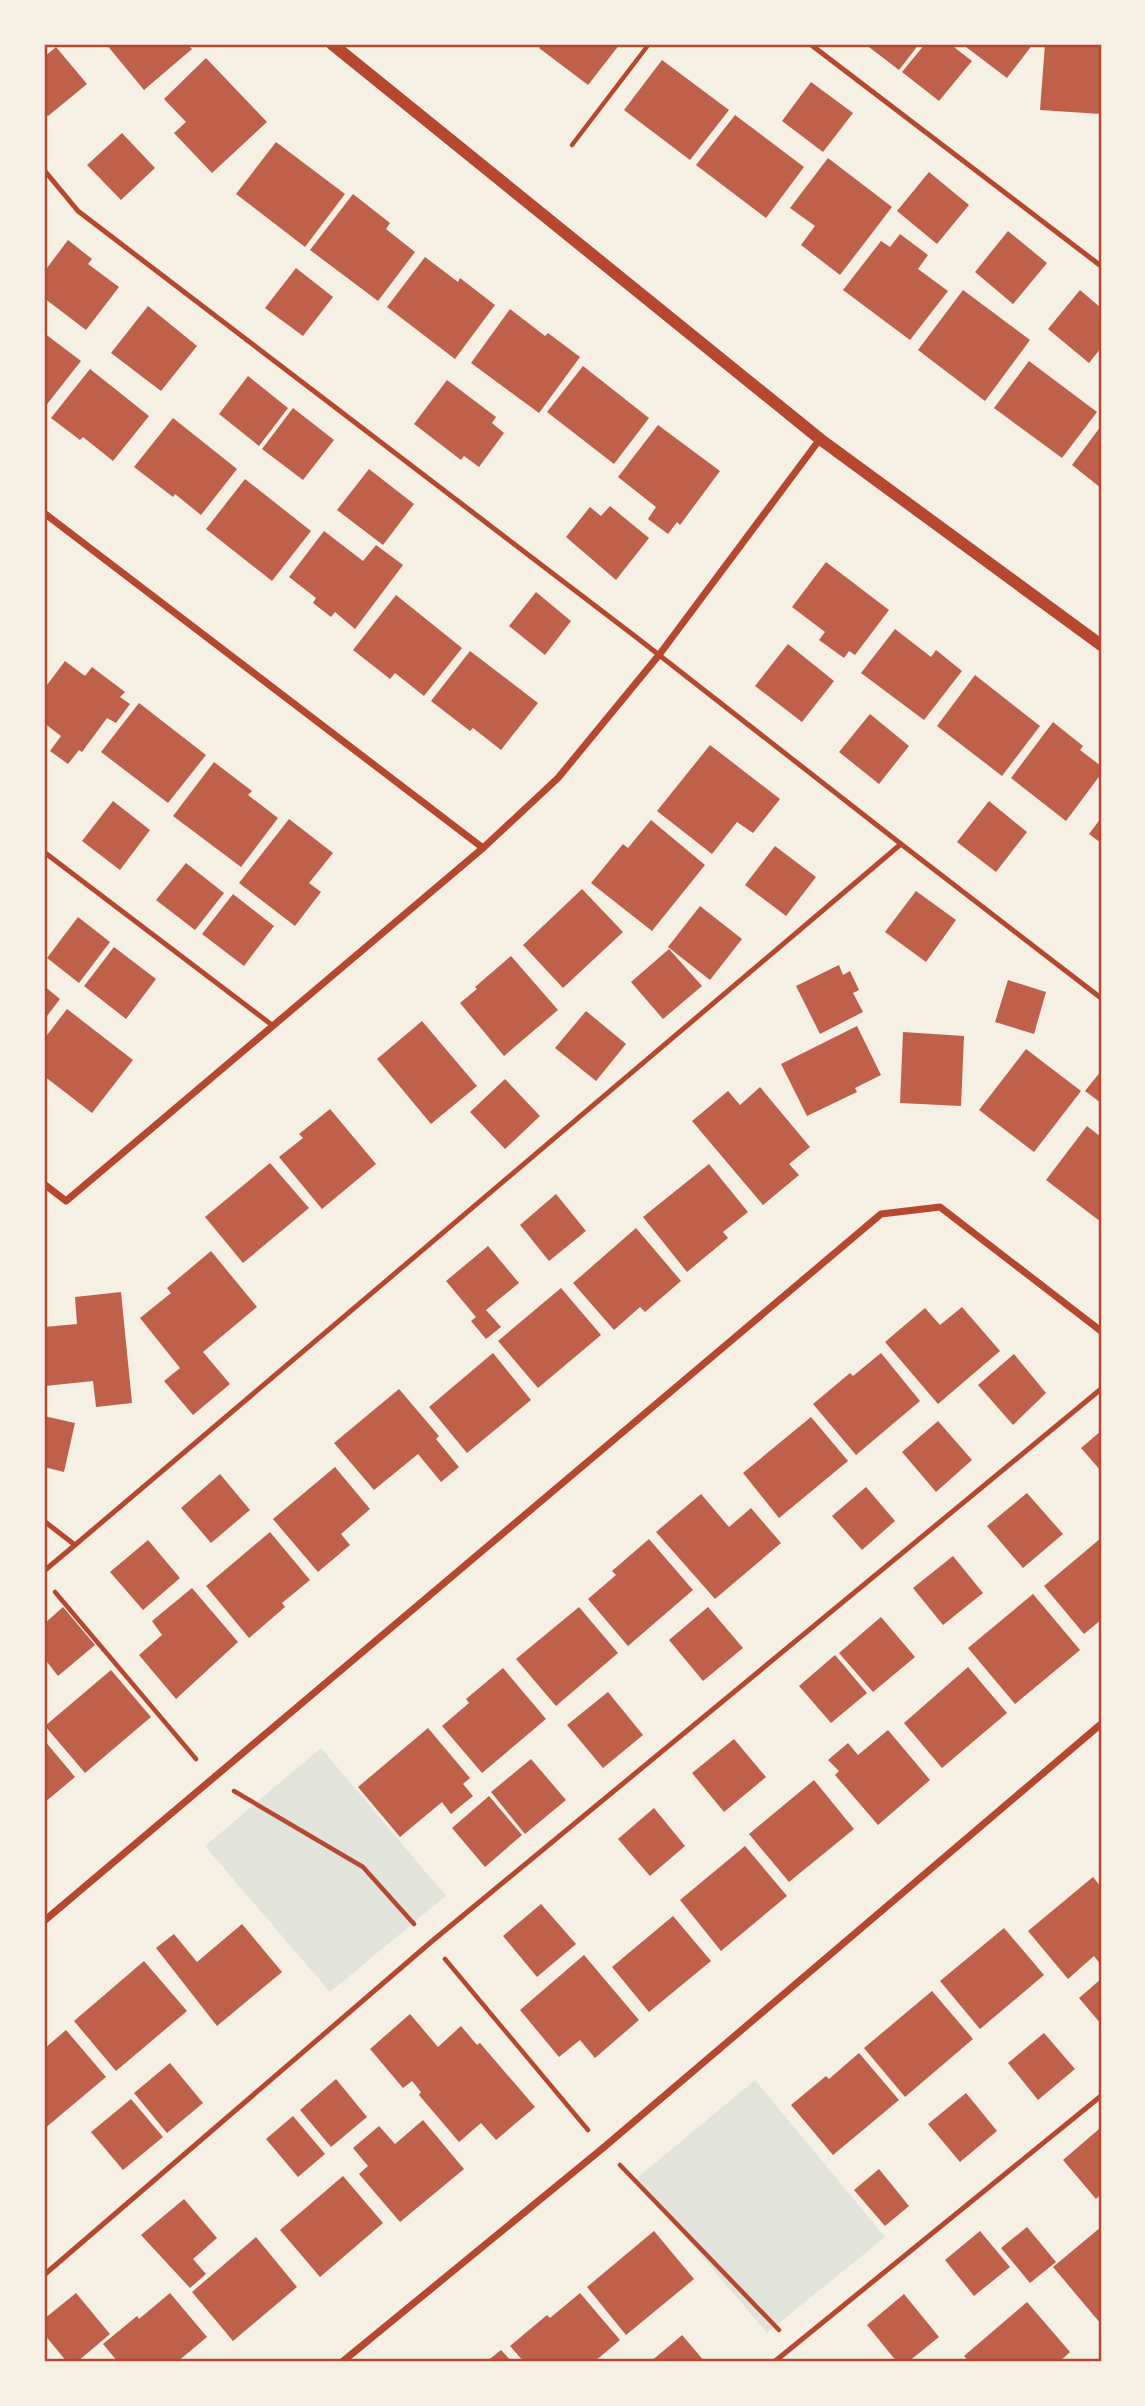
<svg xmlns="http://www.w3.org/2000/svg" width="1145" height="2406" font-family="'Fira Sans Condensed',sans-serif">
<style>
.green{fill:#e2e4dc}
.building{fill:#bf614a}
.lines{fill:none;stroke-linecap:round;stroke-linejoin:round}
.path{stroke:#b5482f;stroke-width:4.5}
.service{stroke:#b5482f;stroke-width:5}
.minor{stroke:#b5482f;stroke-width:7}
.tertiary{stroke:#b5482f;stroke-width:12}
.neatline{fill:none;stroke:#b5482f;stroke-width:2.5}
</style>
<rect width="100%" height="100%" fill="#f6efe4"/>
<g class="green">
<path d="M321 1748 446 1896 330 1992 205 1846Z"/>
<path d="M755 2080 885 2237 767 2333 636 2179Z"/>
</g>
<g class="building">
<path d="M106 44H187L192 49 144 90Z"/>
<path d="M543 44H620L588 85 539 48Z"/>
<path d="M865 44H919L899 70Z"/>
<path d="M925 44H950L972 61 939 101 902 72Z"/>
<path d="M962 44H1033L1007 78Z"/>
<path d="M1045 44 1101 47V114L1040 110Z"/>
<path d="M56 47 87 84 48 116 44 111V57Z"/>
<path d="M206 58 267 122 212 173 174 133 186 122 164 99Z"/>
<path d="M662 60 729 110 690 160 624 110Z"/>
<path d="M811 82 853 113 823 152 782 121Z"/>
<path d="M735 115 804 167 766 218 696 165Z"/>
<path d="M122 133 155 168 121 200 87 165Z"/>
<path d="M276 142 345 194 305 247 236 194Z"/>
<path d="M828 158 892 207 840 275 801 245 815 226 790 208Z"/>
<path d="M929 172 969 205 937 244 897 211Z"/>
<path d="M353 194 390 223 386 229 415 252 378 301 310 250Z"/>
<path d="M1008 231 1047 263 1013 304 975 272Z"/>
<path d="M900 234 928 255 918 269 948 291 910 340 843 290 881 241 890 247Z"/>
<path d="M68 240 92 259 88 264 119 287 86 330 44 298V272Z"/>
<path d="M425 257 458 282 460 278 495 305 455 359 387 307Z"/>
<path d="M296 268 333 297 303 336 265 308Z"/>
<path d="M963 290 1030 340 985 401 918 350Z"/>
<path d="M1080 290 1101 308V348L1089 363 1048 329Z"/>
<path d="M148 306 197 346 161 391 111 353Z"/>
<path d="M510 309 545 336 548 333 580 357 539 413 471 363Z"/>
<path d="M44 333 81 361 44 408Z"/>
<path d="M1029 361 1097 412 1062 458 994 408Z"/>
<path d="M583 366 649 418 614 464 547 412Z"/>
<path d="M90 369 149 416 113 461 83 437 80 440 51 418Z"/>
<path d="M248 376 288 408 259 446 219 414Z"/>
<path d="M447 380 496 417 492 423 504 433 479 467 464 456 461 460 414 424Z"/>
<path d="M293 408 334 440 303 480 262 449Z"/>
<path d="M173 418 237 469 201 515 175 494 173 497 134 467Z"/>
<path d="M658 425 720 471 680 525 677 522 668 534 648 519 656 507 618 477Z"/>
<path d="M1101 426V488L1072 465Z"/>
<path d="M369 469 414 504 383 545 337 510Z"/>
<path d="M245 479 311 531 272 581 206 529Z"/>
<path d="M610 506 649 538 616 580 566 537 590 507 601 516Z"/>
<path d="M324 531 363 561 376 545 403 565 355 629 335 612 331 617 313 603 316 598 289 577Z"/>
<path d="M826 562 889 610 855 655 849 651 844 658 819 640 825 632 792 607Z"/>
<path d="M536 592 571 621 545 655 509 626Z"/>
<path d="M396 595 462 648 424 696 395 673 390 679 353 650Z"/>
<path d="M895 629 931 657 936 650 962 671 924 720 861 673Z"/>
<path d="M788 644 834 681 802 722 755 686Z"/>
<path d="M470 651 538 703 501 750 473 728 470 731 431 701Z"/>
<path d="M65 661 85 676 92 667 125 692 120 697 130 704 116 723 107 718 82 752 79 750 68 764 50 751 61 736 44 723V689Z"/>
<path d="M975 675 1040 726 1002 776 937 726Z"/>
<path d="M139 703 206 755 168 803 101 752Z"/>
<path d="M870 714 909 746 879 784 839 752Z"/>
<path d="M1053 722 1083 746 1080 750 1101 766V774L1066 821 1011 778Z"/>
<path d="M710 745 780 799 753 833 737 822 712 854 657 811Z"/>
<path d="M214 762 252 791 248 795 278 818 241 867 173 816Z"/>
<path d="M113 801 150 830 120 870 82 841Z"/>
<path d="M989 801 1027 832 996 872 957 842Z"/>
<path d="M1101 818V843L1089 834Z"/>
<path d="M289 819 333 853 309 883 321 892 295 926 239 883Z"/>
<path d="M651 820 705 865 652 931 591 883 623 844 628 848Z"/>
<path d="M775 846 816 877 786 916 745 885Z"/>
<path d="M186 863 224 893 195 930 156 900Z"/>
<path d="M582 889 623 932 563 988 523 945Z"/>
<path d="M916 891 956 920 926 962 885 932Z"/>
<path d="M233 894 274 926 244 966 202 934Z"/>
<path d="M700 906 742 939 710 980 668 947Z"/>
<path d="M78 917 110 942 79 983 47 958Z"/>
<path d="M114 947 156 979 126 1019 84 986Z"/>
<path d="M669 949 702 986 663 1019 631 982Z"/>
<path d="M511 956 558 1010 504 1056 460 1003 477 989 475 987Z"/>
<path d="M839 965 843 975 850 971 859 990 853 993 863 1012 820 1034 796 986Z"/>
<path d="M1008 980 1046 992 1034 1034 995 1022Z"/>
<path d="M44 986 60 999 44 1020Z"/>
<path d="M67 1009 133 1060 92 1113 44 1076V1039Z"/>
<path d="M586 1011 626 1044 596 1081 555 1048Z"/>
<path d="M422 1021 477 1086 431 1124 377 1059Z"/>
<path d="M857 1026 881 1075 855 1088 857 1092 807 1116 781 1064Z"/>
<path d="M903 1032 964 1036 961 1106 900 1103Z"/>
<path d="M1026 1049 1081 1091 1034 1152 979 1110Z"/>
<path d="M1101 1071V1103L1085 1091Z"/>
<path d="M505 1079 540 1116 505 1149 470 1112Z"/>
<path d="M760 1087 810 1147 789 1164 799 1175 763 1205 692 1121 728 1091 740 1105Z"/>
<path d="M330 1109 376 1164 322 1209 279 1157 303 1138 299 1134Z"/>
<path d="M1087 1126 1101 1137V1222L1046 1180Z"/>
<path d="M270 1163 309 1208 243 1263 205 1217Z"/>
<path d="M709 1164 748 1212 723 1232 728 1238 687 1272 643 1217Z"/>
<path d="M556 1194 586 1231 549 1261 520 1225Z"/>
<path d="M636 1228 681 1281 645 1312 640 1307 614 1330 573 1283Z"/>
<path d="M488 1246 519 1283 486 1310 501 1327 486 1339 471 1321 476 1317 446 1281Z"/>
<path d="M211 1251 257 1307 203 1352 230 1384 193 1415 164 1381 180 1368 140 1318 171 1293 167 1288Z"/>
<path d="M561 1288 601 1335 538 1388 498 1341Z"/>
<path d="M121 1292 132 1403 96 1407 93 1381 45 1386 44 1327 77 1324 75 1297Z"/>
<path d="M962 1307 1000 1351 938 1404 885 1342 925 1308 940 1325Z"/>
<path d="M493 1353 531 1400 467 1453 429 1407Z"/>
<path d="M881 1353 920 1401 856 1455 813 1404 850 1373 853 1376Z"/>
<path d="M1014 1354 1046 1393 1013 1425 978 1385Z"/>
<path d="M399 1389 439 1436 436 1439 459 1467 441 1482 418 1454 374 1490 334 1443Z"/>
<path d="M44 1416 75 1423 64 1472 44 1467Z"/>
<path d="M811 1417 848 1461 779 1518 743 1473Z"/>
<path d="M938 1421 972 1460 936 1492 902 1452Z"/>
<path d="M1101 1431V1471L1081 1448Z"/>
<path d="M335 1467 370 1509 341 1534 350 1545 318 1572 273 1519Z"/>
<path d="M220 1474 250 1510 211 1543 181 1508Z"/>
<path d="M866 1487 895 1521 862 1550 832 1516Z"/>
<path d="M1027 1493 1063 1534 1023 1568 987 1526Z"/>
<path d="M701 1494 729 1527 751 1508 781 1543 715 1599 656 1532Z"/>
<path d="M270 1532 310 1580 282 1603 285 1607 249 1638 206 1586Z"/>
<path d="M1101 1538V1620L1084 1634 1044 1586Z"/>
<path d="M649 1539 693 1590 628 1646 588 1599 616 1575 612 1571Z"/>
<path d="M148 1540 180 1578 143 1610 110 1572Z"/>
<path d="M953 1556 983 1593 943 1625 913 1588Z"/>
<path d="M192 1588 238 1642 176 1699 139 1655 162 1635 152 1621Z"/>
<path d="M1033 1594 1080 1650 1015 1704 968 1648Z"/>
<path d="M63 1607 95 1645 58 1676 44 1658V1624Z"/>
<path d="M579 1607 618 1653 556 1706 516 1659Z"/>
<path d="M708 1607 743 1648 703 1681 669 1640Z"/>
<path d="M881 1617 915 1657 873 1692 839 1653Z"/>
<path d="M835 1655 867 1693 831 1723 799 1686Z"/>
<path d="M968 1667 1007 1713 942 1768 904 1723Z"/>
<path d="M503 1668 546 1719 482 1773 442 1726 469 1703 466 1699Z"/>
<path d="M111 1670 151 1717 85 1773 45 1726Z"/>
<path d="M608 1692 643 1735 603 1768 567 1725Z"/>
<path d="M428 1728 470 1778 463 1784 473 1796 451 1814 442 1802 400 1837 358 1787Z"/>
<path d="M888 1730 930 1780 878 1825 835 1775 839 1771 828 1760 848 1743 858 1755Z"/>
<path d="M734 1739 766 1777 724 1812 692 1773Z"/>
<path d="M44 1740 75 1777 44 1803Z"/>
<path d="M531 1759 566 1800 525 1834 491 1792Z"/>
<path d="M814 1780 854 1829 789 1882 749 1834Z"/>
<path d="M489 1796 522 1835 485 1867 452 1828Z"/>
<path d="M654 1808 685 1846 650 1876 618 1839Z"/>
<path d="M745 1846 787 1896 721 1951 680 1900Z"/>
<path d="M1093 1877 1101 1887V1965L1094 1956 1068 1979 1028 1931Z"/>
<path d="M541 1904 576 1944 537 1977 503 1936Z"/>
<path d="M673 1916 711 1961 649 2012 612 1967Z"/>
<path d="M242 1924 282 1972 217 2026 156 1948 174 1934 197 1962Z"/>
<path d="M1004 1928 1044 1975 980 2029 940 1981Z"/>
<path d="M584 1955 639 2020 595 2058 580 2040 559 2057 520 2010Z"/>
<path d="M144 1961 187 2011 116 2071 74 2021Z"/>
<path d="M1101 1979V2024L1079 1998Z"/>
<path d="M932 1991 973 2039 905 2097 864 2048Z"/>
<path d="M410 2014 438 2047 461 2026 477 2045 480 2043 535 2107 496 2140 481 2123 459 2142 419 2095 421 2092 412 2081 403 2088 370 2049Z"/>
<path d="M66 2030 106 2077 44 2129V2049Z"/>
<path d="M1044 2033 1075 2069 1038 2100 1008 2063Z"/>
<path d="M859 2053 899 2100 833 2155 791 2105 826 2076 829 2079Z"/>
<path d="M170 2063 203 2103 167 2133 134 2093Z"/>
<path d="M336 2079 367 2117 331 2147 300 2110Z"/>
<path d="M966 2093 997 2131 960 2162 928 2124Z"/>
<path d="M131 2099 163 2137 123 2170 91 2132Z"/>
<path d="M293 2116 325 2154 298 2177 266 2139Z"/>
<path d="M423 2120 464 2169 400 2222 359 2174 368 2166 353 2148 379 2126 395 2144Z"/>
<path d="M1099 2129 1101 2132V2194L1096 2199 1063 2160Z"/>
<path d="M879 2169 909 2206 885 2226 854 2190Z"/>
<path d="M343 2176 383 2223 320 2277 280 2230Z"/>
<path d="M184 2199 217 2238 193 2259 206 2274 190 2288 141 2235Z"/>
<path d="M1027 2227 1056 2262 1030 2283 1001 2248Z"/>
<path d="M1101 2227V2324L1053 2267Z"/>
<path d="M654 2231 694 2279 626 2335 587 2287Z"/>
<path d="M980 2231 1010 2267 974 2296 945 2260Z"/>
<path d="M256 2237 297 2287 233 2341 192 2292Z"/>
<path d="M76 2293 110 2334 77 2362H67L44 2334V2319Z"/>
<path d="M170 2293 207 2337 177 2362H118L103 2344 137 2316 139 2319Z"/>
<path d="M580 2293 620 2340 594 2362H524L510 2346 547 2315 550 2318Z"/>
<path d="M904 2294 939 2337 908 2362H897L867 2325Z"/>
<path d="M1027 2302 1070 2352 1059 2362H969L964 2356Z"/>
<path d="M682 2335 705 2362H650L680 2337Z"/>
<path d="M501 2350 512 2362H486Z"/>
</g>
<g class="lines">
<g class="path">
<path d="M572 145 649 44"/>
<path d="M55 1592 196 1759"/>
<path d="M234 1791 363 1867 414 1924"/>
<path d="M445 1959 588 2130"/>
<path d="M620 2165 779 2330"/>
</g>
<g class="service">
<path d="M810 44 1101 266"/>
<path d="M44 170 78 211 636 637 901 844 75 1545 44 1521"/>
<path d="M901 844 1101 998"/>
<path d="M44 852 272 1025"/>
<path d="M44 1571 75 1545"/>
<path d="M44 2275 431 1942 1101 1389"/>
<path d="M774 2362 1101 2096"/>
</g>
<g class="minor">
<path d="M44 513 483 848"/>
<path d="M44 1184 66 1201 483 848 558 778 659 655 820 439"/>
<path d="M44 1921 881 1214 940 1207 1101 1331"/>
<path d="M342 2362 603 2148 1101 1724"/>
</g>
<path class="tertiary" d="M332 44 820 439 1101 645"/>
</g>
<rect width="1145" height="2406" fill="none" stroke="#f6efe4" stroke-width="91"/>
<rect x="46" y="46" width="1054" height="2314" class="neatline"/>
</svg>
